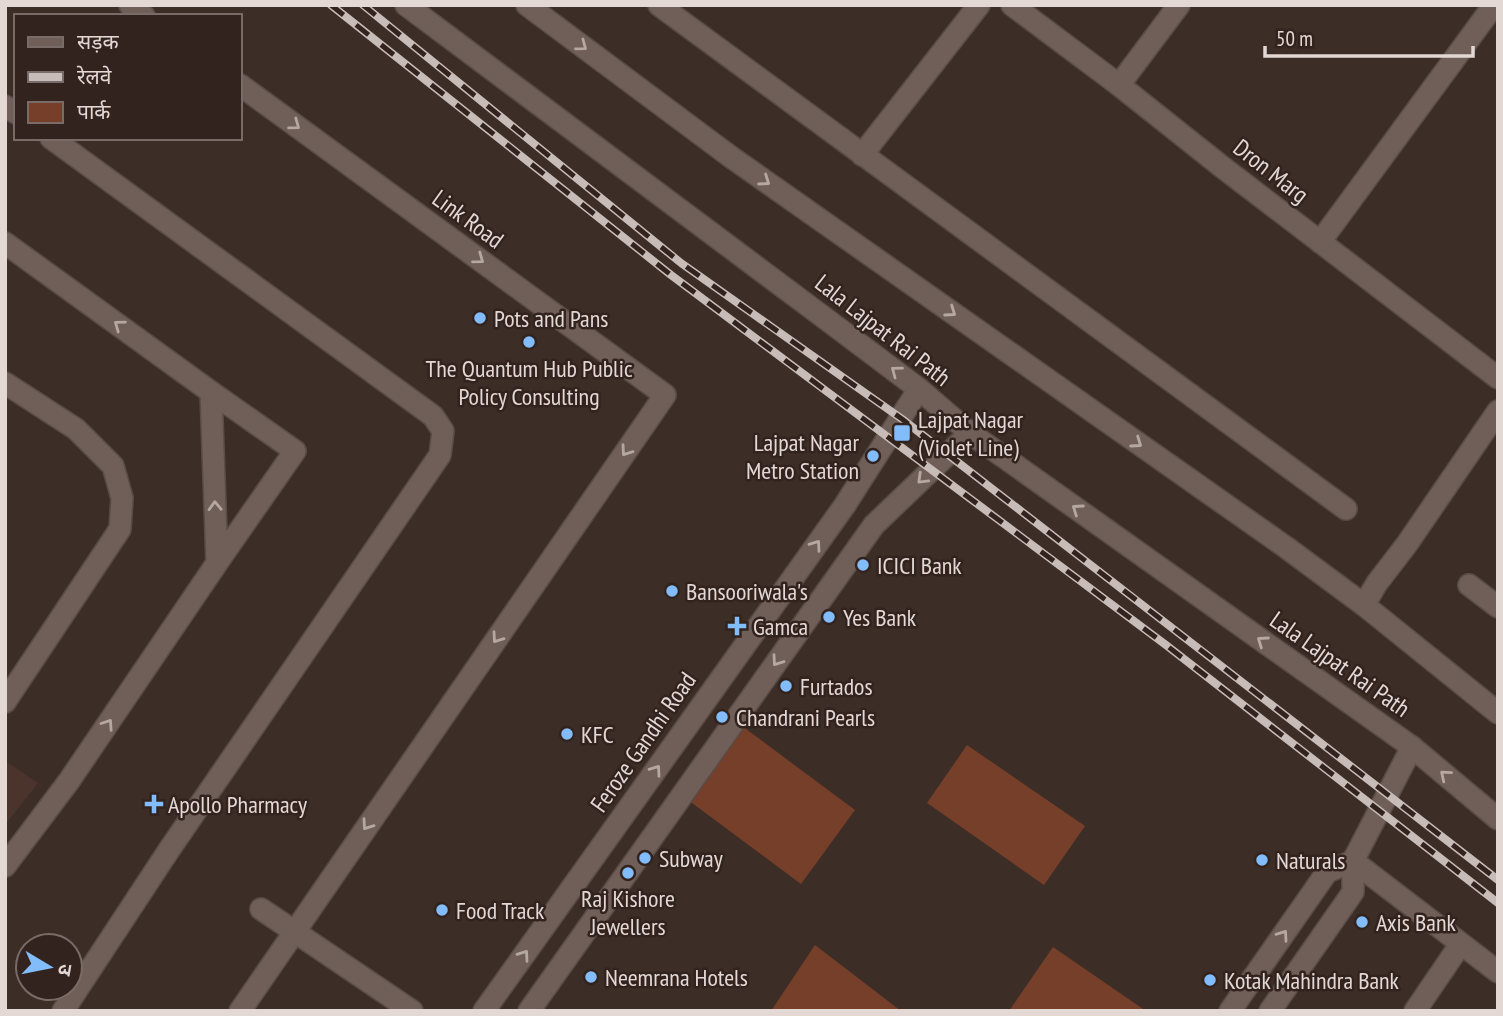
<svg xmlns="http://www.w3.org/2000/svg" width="1503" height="1016" font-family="'PT Sans Narrow','Noto Sans Devanagari',sans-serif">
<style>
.built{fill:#4a342c}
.green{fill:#753f2a}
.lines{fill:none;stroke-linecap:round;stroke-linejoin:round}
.street-casing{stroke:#594c47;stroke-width:24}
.secondary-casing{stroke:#594c47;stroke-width:24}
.street{stroke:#705e58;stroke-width:21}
.secondary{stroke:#705e58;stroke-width:21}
.rail-casing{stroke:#c7bcb7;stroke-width:8}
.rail{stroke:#32231e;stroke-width:5;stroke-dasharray:16;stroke-linecap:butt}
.oneway{stroke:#b5a7a2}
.poi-dot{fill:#82bcfa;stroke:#32231e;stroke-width:2.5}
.labels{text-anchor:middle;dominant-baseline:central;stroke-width:5;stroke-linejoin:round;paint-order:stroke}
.street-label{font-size:24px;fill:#e3d8d4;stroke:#32231e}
.poi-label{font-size:24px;fill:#e3d8d4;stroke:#32231e;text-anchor:start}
</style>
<rect width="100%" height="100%" fill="#3d2d27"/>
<path class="built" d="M5 761 38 783 5 825Z"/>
<g class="green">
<path d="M742 726 855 810 801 884 688 800Z"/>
<path d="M967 745 1085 826 1044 885 927 803Z"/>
<path d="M815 945 901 1011H771Z"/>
<path d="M1053 947 1146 1011H1009Z"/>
</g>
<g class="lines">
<defs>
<g id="street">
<path d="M130 5 144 16"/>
<path d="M659 5 1346 509"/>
<path d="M1012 5 1119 85 1221 166 1498 378"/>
<path d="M240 85 665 395 240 1011"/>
<path d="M1119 85 1179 5"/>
<path d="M5 106 16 113"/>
<path d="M51 138 433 416 443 431 440 455 169 850 63 1011"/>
<path d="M862 155 979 5"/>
<path d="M1320 242 1494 5"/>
<path d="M5 243 211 392 217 563 69 781 5 866"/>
<path d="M5 383 76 429 113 466 122 498 120 529 5 702"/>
<path d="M211 392 295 451 217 563"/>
<path d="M1469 585 1498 607"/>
<path d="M1364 605 1377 583 1407 544 1498 411"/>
<path d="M1353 861 1498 972"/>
<path d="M261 909 412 1011"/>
<path d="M1415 1011 1460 945"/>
</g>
<g id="secondary">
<path d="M406 5 826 319 919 389 970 433 1412 747 1498 819"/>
<path d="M527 5 731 157 1287 548 1364 605 1498 713"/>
<path d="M484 1011 845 505 919 389"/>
<path d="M529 1011 874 525 970 433"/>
<path d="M1230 1011 1327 872 1353 861"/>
<path d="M1270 1011 1353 892V861L1412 747"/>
</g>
</defs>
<use href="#street" class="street-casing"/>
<use href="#secondary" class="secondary-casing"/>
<use href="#street" class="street"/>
<use href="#secondary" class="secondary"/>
<defs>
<g id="rail">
<path d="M331 5 671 275 1166 645 1498 903"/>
<path d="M363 5 681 263 902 419 1498 880"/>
</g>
</defs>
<use href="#rail" class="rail-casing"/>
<use href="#rail" class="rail"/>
</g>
<defs><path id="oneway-chevron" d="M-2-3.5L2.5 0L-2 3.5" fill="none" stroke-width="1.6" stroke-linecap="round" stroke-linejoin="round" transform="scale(1.75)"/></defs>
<g class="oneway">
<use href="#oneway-chevron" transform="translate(582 46) rotate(37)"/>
<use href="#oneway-chevron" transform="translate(295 125) rotate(36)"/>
<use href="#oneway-chevron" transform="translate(765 181) rotate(35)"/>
<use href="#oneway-chevron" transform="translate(479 259) rotate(36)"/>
<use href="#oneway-chevron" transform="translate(951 312) rotate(35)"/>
<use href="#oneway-chevron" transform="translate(119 325) rotate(-144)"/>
<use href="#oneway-chevron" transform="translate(896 371) rotate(-143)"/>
<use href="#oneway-chevron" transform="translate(1137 443) rotate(35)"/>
<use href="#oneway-chevron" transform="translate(626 451) rotate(125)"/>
<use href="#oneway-chevron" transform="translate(922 479) rotate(136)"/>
<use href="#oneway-chevron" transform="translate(215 506) rotate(-92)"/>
<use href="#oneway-chevron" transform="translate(1077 509) rotate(-145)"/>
<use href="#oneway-chevron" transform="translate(816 545) rotate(-55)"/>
<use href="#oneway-chevron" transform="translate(497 638) rotate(125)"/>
<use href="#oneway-chevron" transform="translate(1262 641) rotate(-145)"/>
<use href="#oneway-chevron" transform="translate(777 661) rotate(125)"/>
<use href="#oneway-chevron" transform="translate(108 724) rotate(-56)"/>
<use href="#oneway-chevron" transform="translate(656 770) rotate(-55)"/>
<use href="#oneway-chevron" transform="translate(1445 775) rotate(-140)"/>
<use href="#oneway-chevron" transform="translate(367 825) rotate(125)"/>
<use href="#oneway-chevron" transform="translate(1283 935) rotate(-55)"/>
<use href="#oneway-chevron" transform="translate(524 955) rotate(-55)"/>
</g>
<g class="poi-dot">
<circle cx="480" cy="318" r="7"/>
<circle cx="529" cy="342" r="7"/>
<rect x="893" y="424" width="18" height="18" rx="3.5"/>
<circle cx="873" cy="456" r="7"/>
<circle cx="863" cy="565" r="7"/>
<circle cx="672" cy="591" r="7"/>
<circle cx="829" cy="617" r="7"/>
<path d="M733.5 615.5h7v7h7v7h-7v7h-7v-7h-7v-7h7z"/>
<circle cx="786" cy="686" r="7"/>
<circle cx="722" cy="717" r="7"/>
<circle cx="567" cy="734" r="7"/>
<path d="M150.5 793.5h7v7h7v7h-7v7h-7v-7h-7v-7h7z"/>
<circle cx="645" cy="858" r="7"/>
<circle cx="1262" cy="860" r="7"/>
<circle cx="628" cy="873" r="7"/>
<circle cx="442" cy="910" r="7"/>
<circle cx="1362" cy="922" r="7"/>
<circle cx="591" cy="977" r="7"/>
<circle cx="1210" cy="980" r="7"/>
</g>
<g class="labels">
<g class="street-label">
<text transform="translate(1271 171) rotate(38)">Dron Marg</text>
<text transform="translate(468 219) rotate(36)">Link Road</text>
<text transform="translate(883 330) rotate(38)">Lala Lajpat Rai Path</text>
<text transform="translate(1340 664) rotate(35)">Lala Lajpat Rai Path</text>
<text transform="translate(643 742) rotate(-55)">Feroze Gandhi Road</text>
</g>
<g class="poi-label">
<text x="494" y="318">Pots and Pans</text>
<text x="529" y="368" text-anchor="middle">The Quantum Hub Public<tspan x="529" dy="28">Policy Consulting</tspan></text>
<text x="918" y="419">Lajpat Nagar<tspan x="918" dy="28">(Violet Line)</tspan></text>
<text x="859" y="442" text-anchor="end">Lajpat Nagar<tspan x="859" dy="28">Metro Station</tspan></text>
<text x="877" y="565">ICICI Bank</text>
<text x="686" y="591">Bansooriwala's</text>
<text x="843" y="617">Yes Bank</text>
<text x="753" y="626">Gamca</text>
<text x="800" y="686">Furtados</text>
<text x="736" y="717">Chandrani Pearls</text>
<text x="581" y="734">KFC</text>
<text x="168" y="804">Apollo Pharmacy</text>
<text x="659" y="858">Subway</text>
<text x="1276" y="860">Naturals</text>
<text x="628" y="898" text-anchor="middle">Raj Kishore<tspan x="628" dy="28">Jewellers</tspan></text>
<text x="456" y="910">Food Track</text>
<text x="1376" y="922">Axis Bank</text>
<text x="605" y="977">Neemrana Hotels</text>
<text x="1224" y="980">Kotak Mahindra Bank</text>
</g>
</g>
<rect width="1503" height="1016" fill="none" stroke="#e3d8d4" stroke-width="14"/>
<rect x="14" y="14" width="228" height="126" fill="#32231e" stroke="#796b67" stroke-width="2"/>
<rect x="28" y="37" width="35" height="10" fill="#705e58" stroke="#796b67" stroke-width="2"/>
<text x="77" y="49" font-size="21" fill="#e3d8d4">सड़क</text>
<rect x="28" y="72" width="35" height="10" fill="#c7bcb7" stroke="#796b67" stroke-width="2"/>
<text x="77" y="84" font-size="21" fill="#e3d8d4">रेलवे</text>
<rect x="28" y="102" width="35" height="21" fill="#753f2a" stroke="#796b67" stroke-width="2"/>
<text x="77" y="119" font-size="21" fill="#e3d8d4">पार्क</text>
<g transform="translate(49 967) rotate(100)"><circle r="33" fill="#32231e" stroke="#796b67" stroke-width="2"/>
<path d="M0-5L12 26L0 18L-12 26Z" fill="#82bcfa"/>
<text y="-10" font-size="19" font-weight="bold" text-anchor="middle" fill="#e3d8d4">उ</text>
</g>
<path d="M1265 46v10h208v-10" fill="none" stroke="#e3d8d4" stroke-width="3.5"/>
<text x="1276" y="46" font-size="21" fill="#e3d8d4" stroke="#32231e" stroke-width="5" paint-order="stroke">50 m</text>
</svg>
